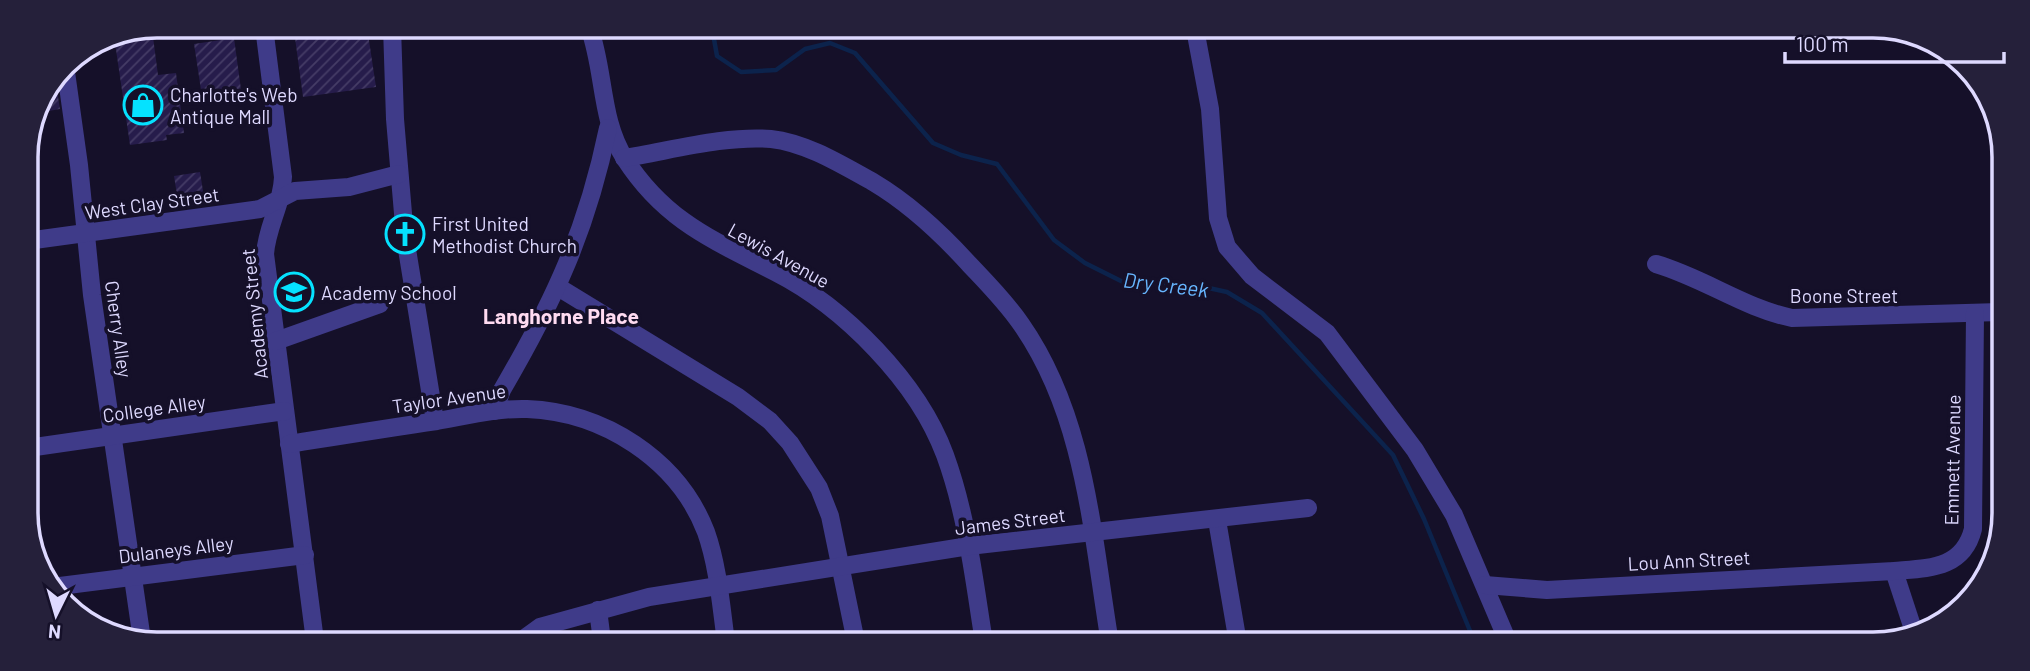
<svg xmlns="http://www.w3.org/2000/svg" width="2030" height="671" font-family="Barlow,sans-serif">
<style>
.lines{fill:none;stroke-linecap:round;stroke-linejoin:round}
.stream{stroke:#0c234c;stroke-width:4.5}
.building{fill:url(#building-hatch)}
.minor{stroke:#3f3b89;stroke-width:18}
.labels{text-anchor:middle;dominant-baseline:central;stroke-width:7;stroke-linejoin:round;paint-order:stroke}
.poi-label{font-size:19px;fill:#ded9ff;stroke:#151029;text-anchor:start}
.street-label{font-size:19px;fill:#ded9ff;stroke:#151029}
.water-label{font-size:21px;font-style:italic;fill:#67b6ff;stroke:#151029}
.neighbourhood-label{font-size:21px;font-weight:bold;fill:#ffdbf1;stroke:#151029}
.rim{fill:none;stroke:#ded9ff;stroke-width:3.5}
</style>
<defs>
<pattern id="building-hatch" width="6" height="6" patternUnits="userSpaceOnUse" patternTransform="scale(1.75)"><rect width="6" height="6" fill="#261c4b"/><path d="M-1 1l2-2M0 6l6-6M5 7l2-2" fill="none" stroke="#453c66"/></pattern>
</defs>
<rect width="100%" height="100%" fill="#151029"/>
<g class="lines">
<path class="stream" d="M712 28 717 56 741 72 776 70 805 49 830 43 855 53 933 143 961 155 997 164 1054 240 1085 263 1125 283 1195 285 1227 292 1262 313 1393 455 1424 519 1475 643"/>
</g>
<g class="building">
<path d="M285 27H367L376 87 303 97 295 38 285 37Z"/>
<path d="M153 37 158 75 176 73 184 133 166 135 167 140 130 145 115 43Z"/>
<path d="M234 38 242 97 203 103 194 44Z"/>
<path d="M56 84 60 109 43 112Z"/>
<path d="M200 172 205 204 179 208 174 176Z"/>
</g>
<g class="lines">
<g class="minor">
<path d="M264 27 283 177C282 205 267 226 265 254L315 641"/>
<path d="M392 27 395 119 405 237 435 421"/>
<path d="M589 27C605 71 600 120 625 159 665 221 713 240 775 272 844 307 918 382 945 455 967 515 974 580 984 642"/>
<path d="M1195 29 1210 109 1218 218 1227 247 1252 276 1327 333 1415 450 1454 515 1509 644"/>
<path d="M65 65 79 165 92 295 142 640"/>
<path d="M624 158C669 151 726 135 771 139 807 143 842 165 873 182 910 204 940 232 969 264 987 283 1006 302 1021 324 1086 417 1092 535 1110 643"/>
<path d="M27 241 260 209 295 191 349 187 399 174"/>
<path d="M1656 264C1704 278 1744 308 1792 318L2000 312"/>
<path d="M558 287 738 397 770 421 790 443 819 488 830 516 856 642"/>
<path d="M276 341 380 304"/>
<path d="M494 411 502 390C554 301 587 230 608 128"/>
<path d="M289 444C339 436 388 428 437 421 466 416 497 408 527 409 603 412 678 459 706 532 718 566 721 605 726 642"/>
<path d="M28 448 285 411"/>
<path d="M1217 520 1238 643"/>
<path d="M1894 571 1914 632"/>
<path d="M1485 585 1547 590 1894 571C1929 568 1963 569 1973 529L1975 313"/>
<path d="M52 587 305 555"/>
<path d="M598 610 602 641"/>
<path d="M522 640 540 627 649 597 969 546 1308 508"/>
</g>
</g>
<defs>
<symbol id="shop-ring" viewBox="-11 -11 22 22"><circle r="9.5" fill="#151029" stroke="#05e2ff" stroke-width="1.5"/><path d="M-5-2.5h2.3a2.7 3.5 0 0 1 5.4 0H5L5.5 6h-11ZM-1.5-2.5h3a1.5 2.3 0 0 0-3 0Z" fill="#05e2ff"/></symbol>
<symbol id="church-ring" viewBox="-11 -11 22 22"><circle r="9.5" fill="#151029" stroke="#05e2ff" stroke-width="1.5"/><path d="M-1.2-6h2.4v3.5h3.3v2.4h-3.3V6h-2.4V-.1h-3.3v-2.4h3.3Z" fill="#05e2ff"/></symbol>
<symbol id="school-ring" viewBox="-11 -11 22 22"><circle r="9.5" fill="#151029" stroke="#05e2ff" stroke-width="1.5"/><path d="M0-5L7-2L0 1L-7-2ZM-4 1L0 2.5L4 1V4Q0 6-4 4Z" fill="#05e2ff"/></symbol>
</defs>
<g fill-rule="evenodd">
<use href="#shop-ring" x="121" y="83" width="44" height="44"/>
<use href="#church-ring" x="383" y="212" width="44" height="44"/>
<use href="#school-ring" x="272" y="270" width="44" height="44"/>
</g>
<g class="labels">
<g class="poi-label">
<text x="170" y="94">Charlotte's Web<tspan x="170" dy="22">Antique Mall</tspan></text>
<text x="432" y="223">First United<tspan x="432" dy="22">Methodist Church</tspan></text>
<text x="321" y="292">Academy School</text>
</g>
<g class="street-label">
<text transform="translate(152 203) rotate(-8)">West Clay Street</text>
<text transform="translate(779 255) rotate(29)">Lewis Avenue</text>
<text x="1844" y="295">Boone Street</text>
<text transform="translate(254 314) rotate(-96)">Academy Street</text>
<text transform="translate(119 329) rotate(82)">Cherry Alley</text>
<text transform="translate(449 398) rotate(-8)">Taylor Avenue</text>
<text transform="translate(154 408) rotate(-8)">College Alley</text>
<text transform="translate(1952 460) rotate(-89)">Emmett Avenue</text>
<text transform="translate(1010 521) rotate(-7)">James Street</text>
<text transform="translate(176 549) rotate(-7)">Dulaneys Alley</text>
<text transform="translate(1689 560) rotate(-3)">Lou Ann Street</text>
</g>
<g class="water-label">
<text transform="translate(1166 284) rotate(7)">Dry Creek</text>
</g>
<g class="neighbourhood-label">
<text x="561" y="315">Langhorne Place</text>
</g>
</g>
<path d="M0 0H2030V671H0ZM157 38H1873A119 119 0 0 1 1992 157V513A119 119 0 0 1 1873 632H157A119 119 0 0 1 38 513V157A119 119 0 0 1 157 38Z" fill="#25203a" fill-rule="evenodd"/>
<path class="rim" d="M157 38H1873A119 119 0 0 1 1992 157V513A119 119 0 0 1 1873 632H157A119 119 0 0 1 38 513V157A119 119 0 0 1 157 38Z"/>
<g transform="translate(56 615) rotate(185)" stroke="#151029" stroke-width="5" paint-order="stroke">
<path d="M0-5L12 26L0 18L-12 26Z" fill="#ded9ff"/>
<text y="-10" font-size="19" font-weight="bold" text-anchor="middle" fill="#ded9ff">N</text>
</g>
<path d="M1785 52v10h219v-10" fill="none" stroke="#ded9ff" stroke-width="3.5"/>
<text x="1796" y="52" font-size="21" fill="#ded9ff" stroke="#151029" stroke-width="5" paint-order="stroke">100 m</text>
</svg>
